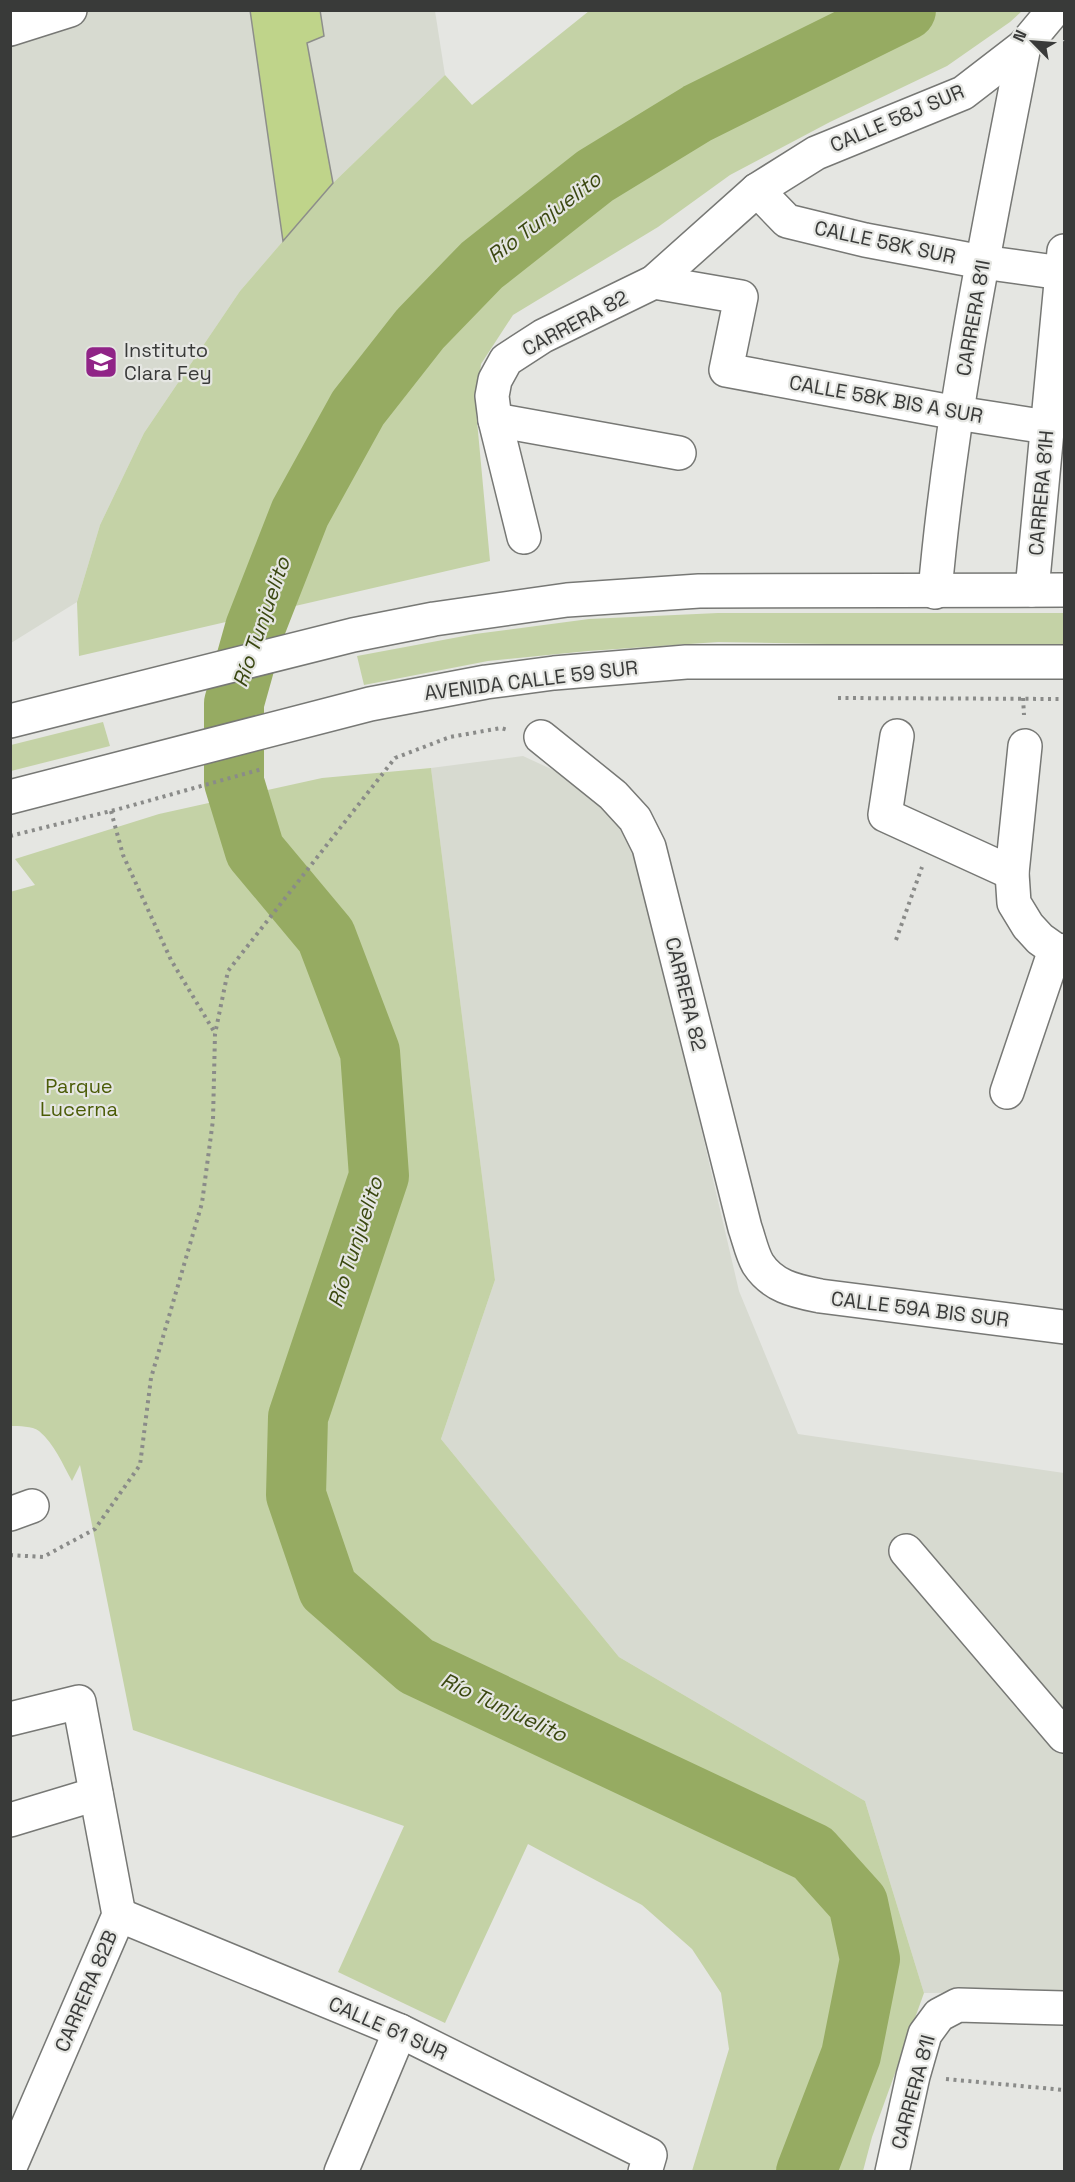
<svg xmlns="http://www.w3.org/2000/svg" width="1075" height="2182" font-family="'Space Grotesk',sans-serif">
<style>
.built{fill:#d7dad0}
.green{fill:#c4d2a6}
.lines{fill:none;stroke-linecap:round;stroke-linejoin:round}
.river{stroke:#96ab62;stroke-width:60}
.building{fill:#bfd48a;stroke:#8d8e8a;stroke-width:1.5}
.minor-casing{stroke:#777875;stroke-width:36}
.major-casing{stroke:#777875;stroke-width:36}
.path{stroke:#8a8b89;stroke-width:4;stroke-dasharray:3 4.5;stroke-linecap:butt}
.minor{stroke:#fff;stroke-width:33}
.major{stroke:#fff;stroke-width:33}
.labels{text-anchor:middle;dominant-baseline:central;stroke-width:4.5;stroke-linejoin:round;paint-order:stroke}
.street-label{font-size:20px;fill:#393a39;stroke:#e5e6e2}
.poi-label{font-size:20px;fill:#393a39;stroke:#e5e6e2;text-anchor:start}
.park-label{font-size:20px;fill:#4b5c07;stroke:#e5e6e2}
.water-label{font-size:21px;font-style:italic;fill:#3a4710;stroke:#e5e6e2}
</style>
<rect width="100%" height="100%" fill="#e5e6e2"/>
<g class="built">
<path d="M11 11H435L445 75 333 183 240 291 144 433 100 525 77 602 11 643Z"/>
<path d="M523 756 605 794 639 862 739 1291 798 1434 1064 1473V1992L924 1993 865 1801 619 1657 441 1439 495 1280 431 768Z"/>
</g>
<g class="green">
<path d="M589 11H1022L1010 22 947 66 830 122 730 175 658 227 513 315 481 364 476 410 490 561 79 656 77 602 100 525 144 433 240 291 333 183 445 75 472 105Z"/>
<path d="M718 613H1064V644L879 645 718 642 588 651 488 661 364 685 357 656 475 634 589 619Z"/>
<path d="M103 722 110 746 11 771V745Z"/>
<path d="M431 768 495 1280 441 1439 619 1657 865 1801 924 1993 872 2137 863 2171H692L729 2049 721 1993 692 1949 642 1905 528 1844 445 2023 338 1972 404 1826 133 1730 80 1465 72 1481C63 1465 54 1443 39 1431 32 1426 19 1426 11 1426L10 892 35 885 15 859 159 814 322 778Z"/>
</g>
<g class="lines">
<path class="river" d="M806 2172 851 2055 870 1959 858 1903 813 1853 416 1666 328 1589 296 1495 298 1417 379 1176 370 1052 326 936 255 851 234 782V703L255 628 300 513 358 408 420 329 482 265 595 176 698 113 906 10"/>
</g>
<path class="building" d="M250 10H320L324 36 307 43 333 183 283 241Z"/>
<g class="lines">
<defs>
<g id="minor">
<path d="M10 29 70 10"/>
<path d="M757 190 787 221 865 240 982 262 1062 273"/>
<path d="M654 282 741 297 726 370 957 413 1047 427"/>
<path d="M495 420 679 453"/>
<path d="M524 537 495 420 492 396 495 380 506 360 543 336 654 282 757 190 816 153 963 93 1024 46 1054 10"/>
<path d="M1032 590 1064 251"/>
<path d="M935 592C951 408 989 227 1024 46"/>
<path d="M897 736 885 815 1012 873"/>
<path d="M541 737 613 795 635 819 649 847 745 1228C749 1239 752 1254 758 1264 773 1287 796 1291 820 1296L1064 1327"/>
<path d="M1025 746 1012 873 1014 903 1028 926 1040 939 1064 956"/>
<path d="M1007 1092 1055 950 1064 951"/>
<path d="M10 1514 32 1506"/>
<path d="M906 1551 1064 1736"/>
<path d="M10 1719 79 1702 119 1915 10 2167"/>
<path d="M10 1820 96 1794"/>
<path d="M119 1915 400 2031 650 2155 645 2172"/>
<path d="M341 2172 400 2031"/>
<path d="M892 2172 913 2076 925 2034 939 2015 958 2005 1064 2008"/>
</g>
<g id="major">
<path d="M10 721 353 635 434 619 567 600 699 591 1064 590"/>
<path d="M10 797 370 704 486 682 554 673 686 662H1064"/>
</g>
</defs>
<use href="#minor" class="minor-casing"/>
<use href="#major" class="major-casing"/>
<g class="path">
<path d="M838 698 1064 699"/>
<path d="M1023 698 1024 715"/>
<path d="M111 811 123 855 171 960 215 1033"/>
<path d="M10 836 119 809 262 769"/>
<path d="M896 940 922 867"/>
<path d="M10 1555 43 1557 95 1529 140 1465 151 1378 202 1203 213 1120 215 1034 228 971 395 758 450 737 501 728 508 730"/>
<path d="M946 2079 1064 2090"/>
</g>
<use href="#minor" class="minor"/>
<use href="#major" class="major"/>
</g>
<defs>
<symbol id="school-square" viewBox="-11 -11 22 22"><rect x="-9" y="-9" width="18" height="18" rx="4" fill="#902487" stroke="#e5e6e2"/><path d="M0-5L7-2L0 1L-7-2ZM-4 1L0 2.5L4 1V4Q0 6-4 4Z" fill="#fff"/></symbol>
</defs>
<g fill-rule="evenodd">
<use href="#school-square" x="82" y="343" width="38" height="38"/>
</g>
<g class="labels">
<g class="street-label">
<text transform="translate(897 118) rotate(-23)">CALLE 58J SUR</text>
<text transform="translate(885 242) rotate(12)">CALLE 58K SUR</text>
<text transform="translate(973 318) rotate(-80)">CARRERA 81I</text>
<text transform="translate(575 323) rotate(-28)">CARRERA 82</text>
<text transform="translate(886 399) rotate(10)">CALLE 58K BIS A SUR</text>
<text transform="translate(1041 493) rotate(-85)">CARRERA 81H</text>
<text transform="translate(531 680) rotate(-7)">AVENIDA CALLE 59 SUR</text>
<text transform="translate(686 994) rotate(76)">CARRERA 82</text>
<text transform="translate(920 1309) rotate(7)">CALLE 59A BIS SUR</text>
<text transform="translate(86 1991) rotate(-67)">CARRERA 82B</text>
<text transform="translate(388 2028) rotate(24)">CALLE 61 SUR</text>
<text transform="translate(913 2092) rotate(-75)">CARRERA 81I</text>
</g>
<g class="poi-label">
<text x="124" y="350">Instituto<tspan x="124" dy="23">Clara Fey</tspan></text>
</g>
<g class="park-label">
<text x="79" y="1086">Parque<tspan x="79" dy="23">Lucerna</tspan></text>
</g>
<g class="water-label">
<text transform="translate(544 217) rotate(-37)">Río Tunjuelito</text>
<text transform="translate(261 622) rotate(-71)">Río Tunjuelito</text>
<text transform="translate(355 1242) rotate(-72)">Río Tunjuelito</text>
<text transform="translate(504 1707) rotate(25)">Río Tunjuelito</text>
</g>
</g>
<rect width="1075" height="2182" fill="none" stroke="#393a39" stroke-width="24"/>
<g transform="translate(1033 42) rotate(295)" stroke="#e5e6e2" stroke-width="4.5" paint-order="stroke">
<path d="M0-4.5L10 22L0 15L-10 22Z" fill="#393a39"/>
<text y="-9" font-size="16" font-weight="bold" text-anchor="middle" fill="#393a39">N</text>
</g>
</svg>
